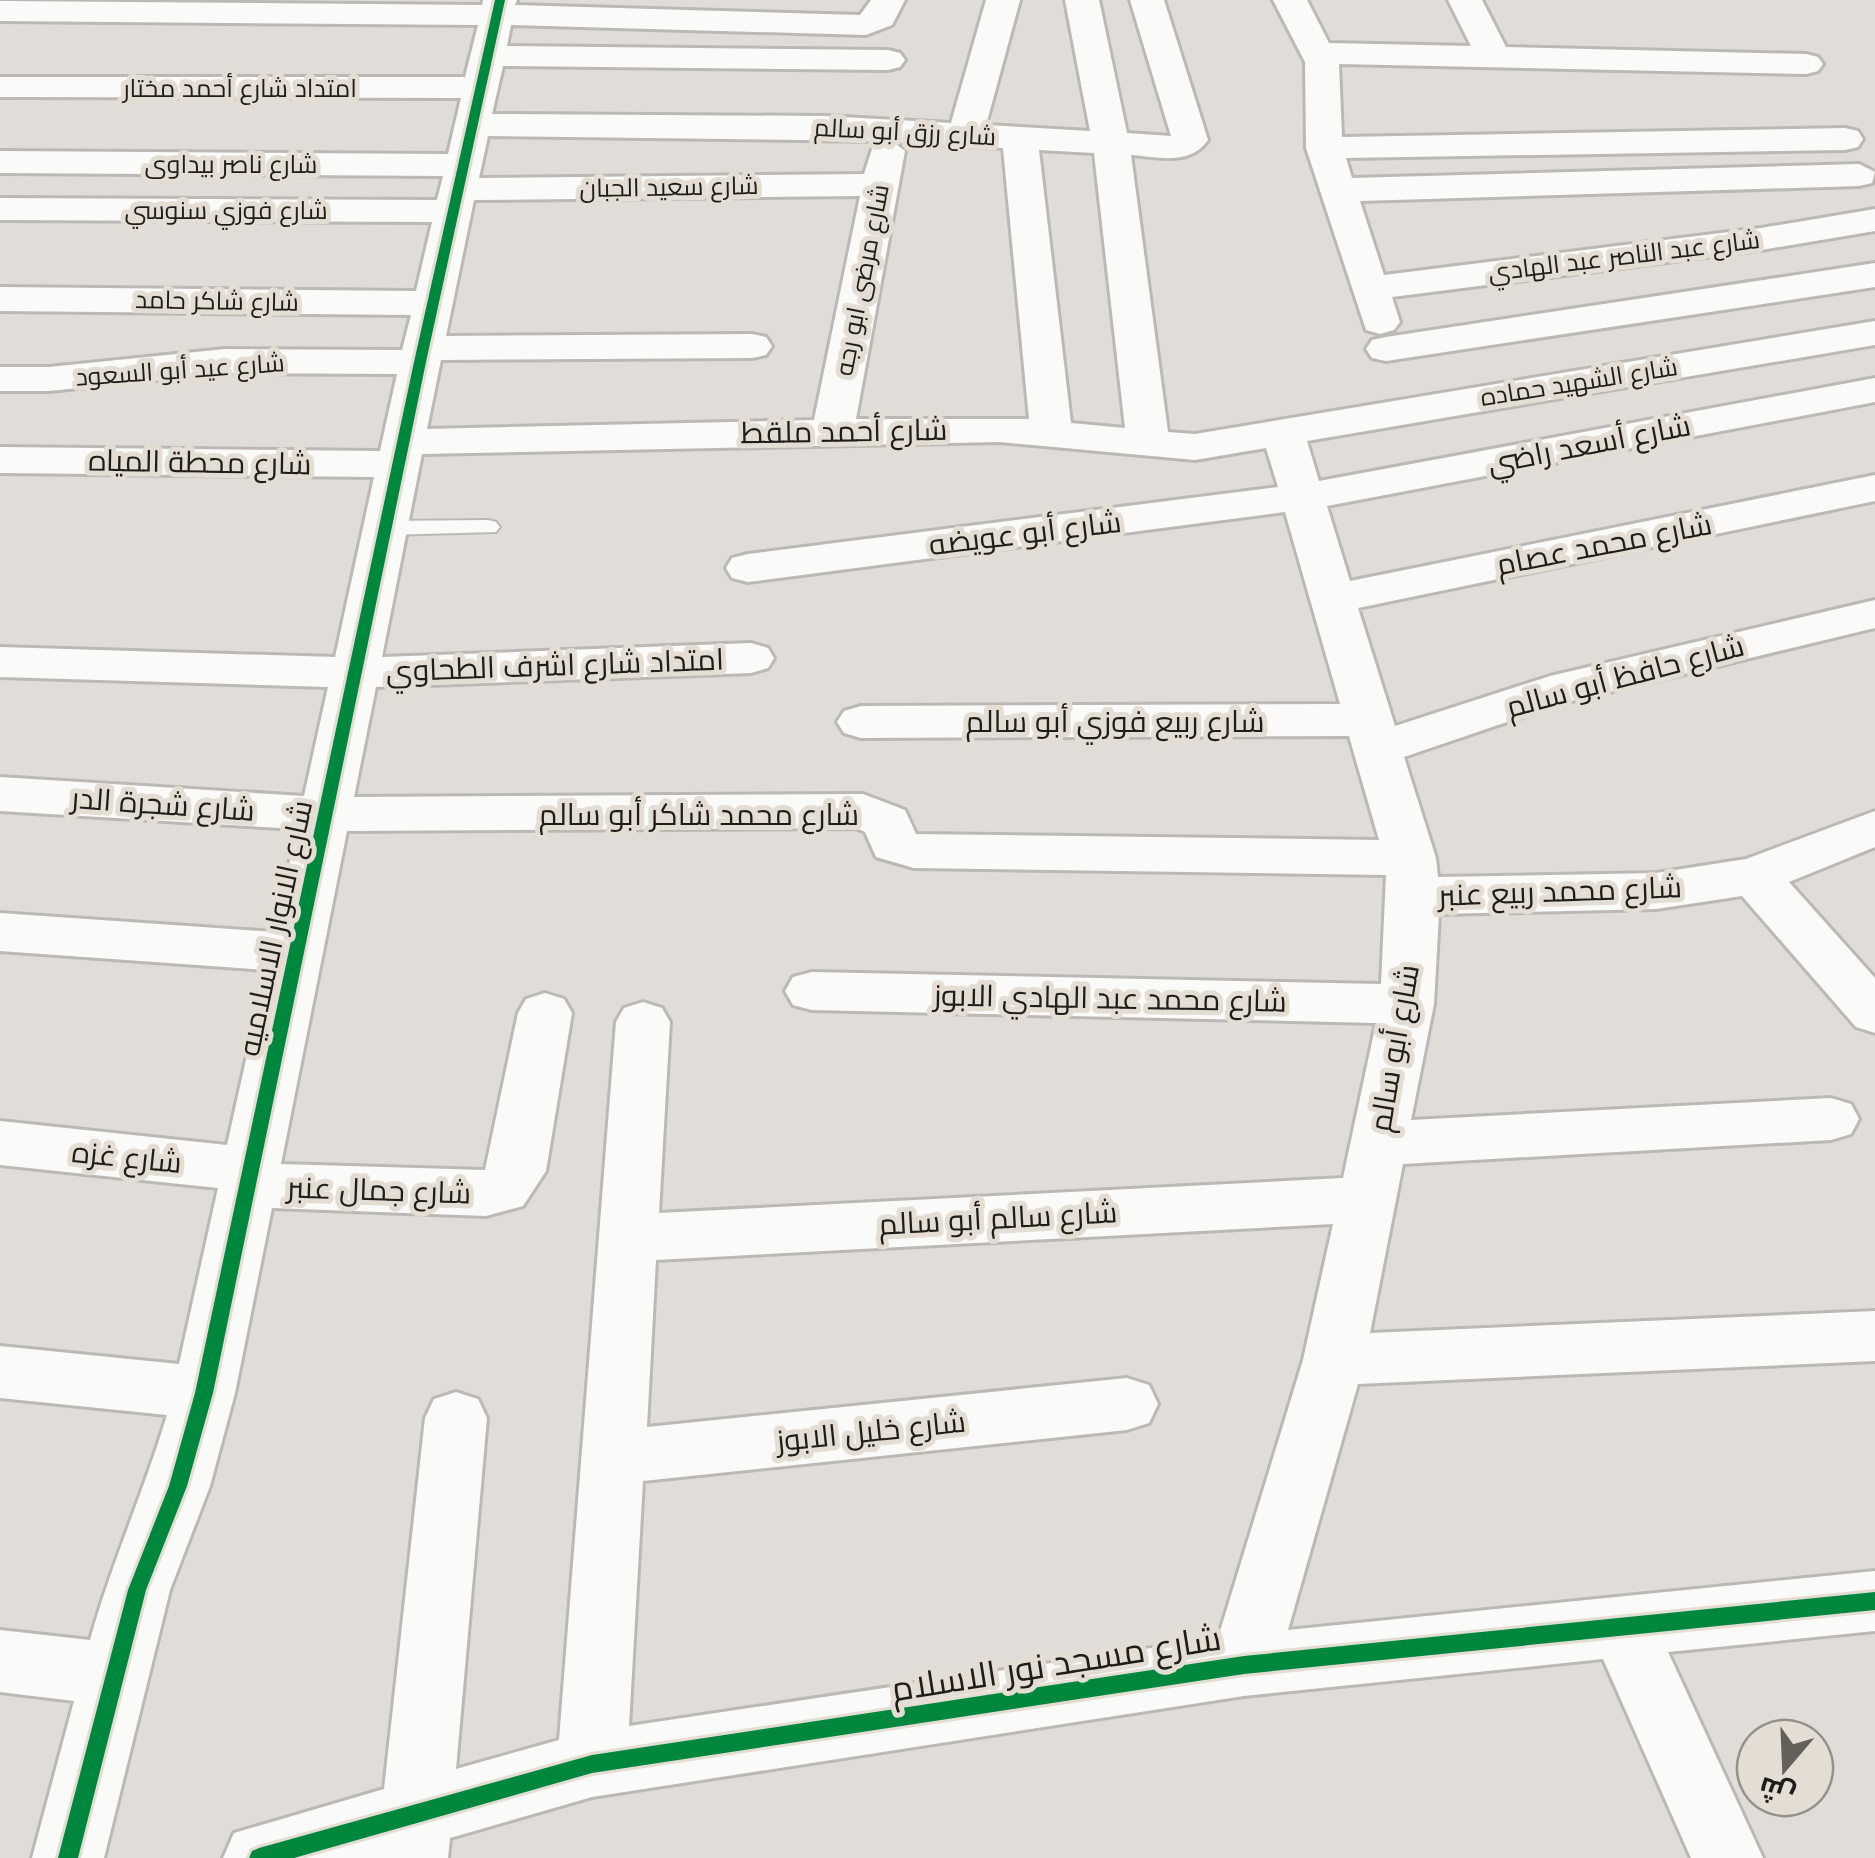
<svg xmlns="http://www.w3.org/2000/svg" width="1875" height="1858" font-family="Poppins,Cairo,sans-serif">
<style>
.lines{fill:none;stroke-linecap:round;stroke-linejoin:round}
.service-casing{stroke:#bcb9b5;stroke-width:4}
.minor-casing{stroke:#bcb9b5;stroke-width:6}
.service{fill:#fafaf9;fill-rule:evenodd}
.minor{fill:#fafaf9;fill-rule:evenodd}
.cycleway-casing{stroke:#e4ddd4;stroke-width:6}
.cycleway{fill:#00873e;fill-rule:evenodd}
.labels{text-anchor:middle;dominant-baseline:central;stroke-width:10;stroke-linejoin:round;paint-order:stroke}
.far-street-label{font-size:25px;fill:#1f1d19;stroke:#e4ddd4}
.street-label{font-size:30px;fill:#1f1d19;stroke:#e4ddd4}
.near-street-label{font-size:35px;fill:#1f1d19;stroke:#e4ddd4}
</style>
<rect width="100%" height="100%" fill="#e0dcd8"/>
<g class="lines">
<defs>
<path id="service" d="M488 520 496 522 500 527 496 532 386 535 374 528 386 521Z"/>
<g id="minor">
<path d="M483 0H517L515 5 860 15 871 0H905L892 25 866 35 511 25 507 46 888 50 900 53 905 60 900 67 888 70 503 66 492 114 825 116 951 123 986 0H1020L986 125 1090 131 1065 0H1099L1127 133 1171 136 1130 0H1164L1208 140C1190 166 1158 157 1131 155L1168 432 1195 434 1875 321V345L1307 441 1319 481 1875 378V402L1327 506 1350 581 1875 475V501L1358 608 1395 726 1550 676 1875 600V628L1563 703 1404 757 1436 858 1438 877 1656 873 1746 859 1875 811V847L1789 882 1875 978V1033L1856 1027 1742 896 1656 909 1439 914 1434 1004 1411 1120 1831 1098 1851 1104 1859 1119 1851 1134 1831 1140 1403 1164 1370 1333 1875 1311V1361L1358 1384 1288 1630 1875 1571V1631L1668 1652 1763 1858H1691L1603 1659 1244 1696 592 1797 450 1838 448 1858H223L234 1833 384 1789 425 1418 434 1399 456 1392 478 1399 487 1418 456 1769 559 1740 616 1022 624 1008 643 1002 662 1008 670 1022 659 1213 1343 1178 1376 1023 812 1010 793 1005 785 991 793 977 812 972 1381 984 1386 875 914 868 876 857 865 832 856 828 347 831 281 1164 485 1170 518 1013 526 999 545 993 564 999 572 1013 546 1171 523 1206 486 1216 272 1208 235 1393 210 1486 170 1590 104 1858H32L74 1701 0 1692V1630L90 1640C111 1564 144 1492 167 1415L0 1398V1346L179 1364 218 1188 0 1165V1121L227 1145 266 970 0 951V913L274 932 297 829 0 811V777L304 796 328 687 0 677V647L335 657 374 477 0 473V447L380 451 397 374 225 373 49 391H0V367H49L225 349 402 350 411 315 0 311V287L416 291 432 222 0 220V198L437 200 443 176 0 173V151L448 154 461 98 0 97V77H465L478 25 0 21V1L482 5ZM488 136 883 141 874 143 864 174 479 178ZM893 142 1003 148 1029 419H856L905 151ZM1039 150 1094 153 1125 428 1071 423ZM860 196 814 420 427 429 441 360 752 358 766 355 772 346 766 337 752 334 446 336 474 200ZM999 442 1195 460 1266 448 1278 487 748 554 732 558 726 568 732 578 748 582 1285 512 1340 704 861 706 844 711 837 722 844 733 861 738 1349 736 1379 840 916 834 905 810 863 794 354 797 376 687 751 673 768 668 774 658 768 648 751 643 382 657 422 454ZM1333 1224 1303 1360 1218 1638 629 1726 643 1481 1127 1430 1149 1423 1158 1404 1149 1385 1127 1378 647 1427 656 1260Z"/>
<path d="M1273 0H1307L1329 43 1471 46 1448 0H1482L1506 47 1806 54 1818 57 1823 64 1818 71 1806 74 1339 64 1342 137 1845 128 1858 131 1863 139 1858 147 1845 150 1346 158 1352 178 1859 164 1875 172 1872 183 1859 186 1360 201 1384 275 1761 228 1875 209V231L1761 250 1392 297 1400 322 1394 330 1380 334 1366 330 1306 148 1305 62Z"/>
<path d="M1875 263V287L1386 361 1372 358 1366 349 1372 340 1386 337Z"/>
</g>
</defs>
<use href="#service" class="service-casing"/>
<use href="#minor" class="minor-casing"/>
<use href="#service" class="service"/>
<use href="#minor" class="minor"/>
<defs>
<g id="cycleway">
<path d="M495 0H505L426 362 213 1393 187 1486 146 1590 78 1858H58L128 1590 169 1486 195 1393 414 362Z"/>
<path d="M1875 1592V1610L1244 1674 592 1773 294 1858H249L252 1851 259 1848 592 1755 1244 1656Z"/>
</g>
</defs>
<use href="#cycleway" class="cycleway-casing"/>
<use href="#cycleway" class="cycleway"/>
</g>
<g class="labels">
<g class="far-street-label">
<text x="240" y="88">امتداد شارع أحمد مختار</text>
<text transform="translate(905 132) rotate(3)">شارع رزق أبو سالم</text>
<text x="231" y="164">شارع ناصر بيداوى</text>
<text transform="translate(669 187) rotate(-1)">شارع سعيد الجبان</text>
<text x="226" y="210">شارع فوزي سنوسي</text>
<text transform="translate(1624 256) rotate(-7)">شارع عبد الناصر عبد الهادي</text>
<text transform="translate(862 280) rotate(-79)">شارع مرضى ابو رجه</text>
<text transform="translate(217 301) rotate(1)">شارع شاكر حامد</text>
<text transform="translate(180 370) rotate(-4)">شارع عيد أبو السعود</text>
<text transform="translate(1579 382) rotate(-9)">شارع الشهيد حماده</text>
</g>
<g class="street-label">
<text transform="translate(844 431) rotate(-1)">شارع أحمد ملقط</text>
<text transform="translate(1589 444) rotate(-11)">شارع أسعد راضي</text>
<text transform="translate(200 462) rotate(1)">شارع محطة المياه</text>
<text transform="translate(1025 533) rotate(-7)">شارع أبو عويضه</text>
<text transform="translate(1604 544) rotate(-11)">شارع محمد عصام</text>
<text transform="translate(555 665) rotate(-2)">امتداد شارع اشرف الطحاوي</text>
<text transform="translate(1625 676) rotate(-15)">شارع حافظ أبو سالم</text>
<text x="1115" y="721">شارع ربيع فوزي أبو سالم</text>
<text transform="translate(163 804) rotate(4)">شارع شجرة الدر</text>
<text x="699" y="814">شارع محمد شاكر أبو سالم</text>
<text transform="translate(1560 891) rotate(-2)">شارع محمد ربيع عنبر</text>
<text transform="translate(275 928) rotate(-78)">شارع الانوار الاسلاميه</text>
<text transform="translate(1110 998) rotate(1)">شارع محمد عبد الهادي الابوز</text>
<text transform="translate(1394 1048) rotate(-80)">شارع أبو سالم</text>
<text transform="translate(127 1157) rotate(6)">شارع غزه</text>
<text transform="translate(379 1190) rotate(2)">شارع جمال عنبر</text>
<text transform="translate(998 1218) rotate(-3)">شارع سالم أبو سالم</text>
<text transform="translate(871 1431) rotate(-6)">شارع خليل الابوز</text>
</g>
<g class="near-street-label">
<text transform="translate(1056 1663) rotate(-9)">شارع مسجد نور الاسلام</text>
</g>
</g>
<g transform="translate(1785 1768) rotate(199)"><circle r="48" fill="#e4ddd4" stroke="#959089" stroke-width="2.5"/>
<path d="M0-8L18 38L0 25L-18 38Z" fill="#63605c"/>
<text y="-15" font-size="28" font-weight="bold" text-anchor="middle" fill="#1f1d19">ش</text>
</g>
</svg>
